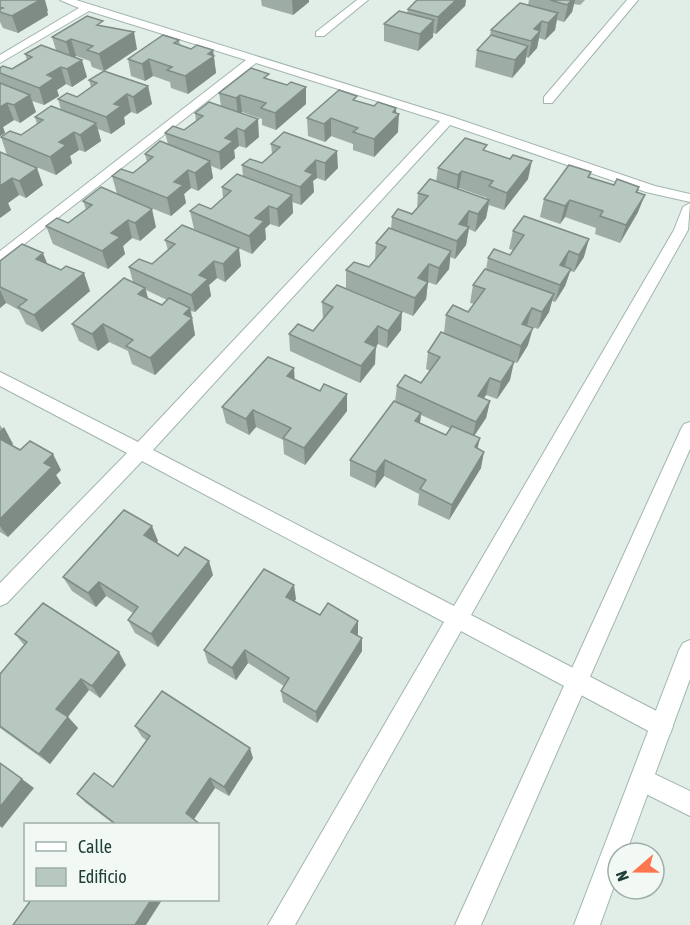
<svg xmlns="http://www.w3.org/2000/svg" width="690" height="925" font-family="'Asap Condensed',sans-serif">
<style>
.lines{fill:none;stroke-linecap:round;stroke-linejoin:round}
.lane-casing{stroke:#a3b5ae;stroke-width:2}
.street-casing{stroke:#a3b5ae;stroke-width:2}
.secondary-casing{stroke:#9ebaaf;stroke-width:2}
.lane{fill:#fff;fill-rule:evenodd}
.street{fill:#fff;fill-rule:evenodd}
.secondary{fill:#fff;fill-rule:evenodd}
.wall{fill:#9daca5;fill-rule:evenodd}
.shaded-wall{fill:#7f8c86}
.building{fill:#b6c8c0;stroke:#7f8c86;stroke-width:1.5}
</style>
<rect width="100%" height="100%" fill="#e1ede7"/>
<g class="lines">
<defs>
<path id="lane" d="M690 422V449L481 925H455L681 429 684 424Z"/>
<g id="street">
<path d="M60 0H76L92 5 452 117 655 186 690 194V202L646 192 450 125 153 450 454 606 674 230 683 207 690 203 688 230 471 615 670 718 673 726 670 734 662 737 654 734 461 631 295 925H268L444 622 142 461 7 603 0 606V583L127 453 0 386V372L138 442 440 121 256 63 0 263V251L246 60 89 11 0 63V55L79 8Z"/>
<path d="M357 0H368L324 36H316V32Z"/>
<path d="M627 0H638L552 103H544V97Z"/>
<path d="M642 768 690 791V816L634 788 630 780 634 772Z"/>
</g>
<path id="secondary" d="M690 640V679L626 853H618V875L600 925H574L679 650 683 643Z"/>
</defs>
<use href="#lane" class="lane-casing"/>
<use href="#street" class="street-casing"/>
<use href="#secondary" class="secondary-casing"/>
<use href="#lane" class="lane"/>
<use href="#street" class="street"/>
<use href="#secondary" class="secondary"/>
</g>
<g class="wall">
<path d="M0 0 48 11H47L48 15 18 33 3 28 0 22Z"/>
<path d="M261 0H309V2L293 15 262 6Z"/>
<path d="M417 0H466L465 6 436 34 433 33V37L418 51 384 41V24L407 13 408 9Z"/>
<path d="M529 0H585L580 5 574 4 572 12 564 22 557 20 555 30 545 40 539 38 537 48 528 58 526 57 525 63 512 78 475 67 477 50 490 36 491 30 528 5Z"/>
<path d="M104 26 137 49 105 71 148 86 152 104 137 114 131 112 124 117 125 124 111 134 98 129 101 141 85 152 79 150 70 156 72 163 56 175 7 155 1 137 21 135 37 124 35 117 61 110 58 99 77 97 91 87 89 80 103 71 92 67 90 61 76 56 75 57 87 77 72 87 66 84 57 90 59 96 44 105 32 101 36 112 20 123 14 120 3 127 5 133 0 136V68L12 69 27 60 25 54 56 50 52 37Z"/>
<path d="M179 40 180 45 191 49 213 50 216 73 188 94 171 88 170 82 153 76 145 81 131 76 128 59Z"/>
<path d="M270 80 306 104 276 130 262 125V119L242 112 241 113 259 137 246 148 239 146 234 150 235 158 221 170 211 166 213 178 198 191 191 188 184 194 186 203 171 216 117 194 112 176 133 173 147 162 145 154 168 144 165 133 184 130 196 121 195 113 221 106 219 93Z"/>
<path d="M357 101 374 106 396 108 398 132 374 157 353 150V144L331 136 325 142 308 136 307 118Z"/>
<path d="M271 144 338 168 325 181 317 178 313 181 314 192 301 205 292 202 293 213 279 227 270 224 265 229 266 239 252 254 194 229 190 211 211 209 223 198 222 187 243 177 242 165 262 163 272 154Z"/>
<path d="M486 151 528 179 504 210 489 205 486 218 475 232 469 229 466 245 455 259 450 257 449 269 436 285 428 282 426 299 413 316 346 288V270L369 267 375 260 376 243 391 229 392 217 412 214 417 209 418 193 436 182 438 168ZM459 188 487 198V199L459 189Z"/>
<path d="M0 152 43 185 26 198 19 195 8 203 11 210 0 218Z"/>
<path d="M591 172 590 177 614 185 639 187 638 192V212L620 243 595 234 596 228 565 217 560 224 540 217 544 199Z"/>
<path d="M83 201 156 227 140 241 132 238 123 246 125 254 108 269 53 244 46 226 68 223 86 209Z"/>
<path d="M524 216 584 257 574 272 570 271 565 286 555 302 552 301 549 312 538 329 527 325 528 345 517 363 444 333 446 315 468 312 474 304 470 303 473 285 486 269 488 258 510 255 513 250 509 249 513 231Z"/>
<path d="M165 240 241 266 225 282 217 278 209 285 211 296 195 312 191 311 195 335 155 375 132 364 128 351 109 342 98 351 79 341 72 324 133 282 129 267 152 264 168 250ZM146 290 167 300 162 305 148 299Z"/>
<path d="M0 261 48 265 61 270 90 291 42 332 26 324 19 310 6 303 0 308Z"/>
<path d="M322 302 401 330 387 348 378 344 375 347V364L360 383 290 351 289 334 313 331 323 319Z"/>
<path d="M428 352 510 380 497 399 486 395 483 399 490 401 486 418 474 436 478 449 481 468 449 520 418 505 419 494 384 476 375 488 350 476V460L395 402 397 386 421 383 430 371 426 369ZM421 415 450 428 446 435 420 423Z"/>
<path d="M295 379 347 411 305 465 284 454 283 440 256 427 249 435 226 423 222 407Z"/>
<path d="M0 425 13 444 12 445 61 470 56 475 61 483 8 537 0 532Z"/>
<path d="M158 541 156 543 213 575 158 647 135 633 128 620 133 613 106 596 96 607 72 591 63 577Z"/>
<path d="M296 599 294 602 358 634 357 635 362 651 317 723 283 702 281 691 284 686 248 663 236 680 208 663 204 650Z"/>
<path d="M15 634 126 665 100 698 89 690 68 717 78 728 50 764 0 728V674L25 646Z"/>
<path d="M135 726 253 758 229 796 215 788 194 819 201 825H115L86 803 77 794 113 787 147 741 142 737Z"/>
</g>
<g class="shaded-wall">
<path d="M39 0H45L48 11H47L48 15 18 33 12 16Z"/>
<path d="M292 0H309V2L293 15Z"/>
<path d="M456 0H466L465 6 436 34 438 17Z"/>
<path d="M569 0H575L572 12 564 22Z"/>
<path d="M558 13 555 30 545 40 548 23Z"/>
<path d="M434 20 433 37 418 51 420 34Z"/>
<path d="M542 21 537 48 528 58 534 29Z"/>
<path d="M134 32 137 49 104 71 99 54Z"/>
<path d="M71 39 76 56 71 59 66 42Z"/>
<path d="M528 46 525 63 512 78 515 60Z"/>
<path d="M213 50 216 73 188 94 185 76Z"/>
<path d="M149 59 153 76 145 81 142 64Z"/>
<path d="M82 60 87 77 72 87 67 69Z"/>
<path d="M61 67 66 84 57 90 59 96 44 105 39 88 47 75Z"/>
<path d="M148 86 152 104 137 114 133 97Z"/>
<path d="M306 87V104L276 130 275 113Z"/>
<path d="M127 94 131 112 124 117 125 124 111 134 106 117 114 104Z"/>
<path d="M30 95 36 112 20 123 14 105Z"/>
<path d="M240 95 242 112 238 116 236 98Z"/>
<path d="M7 103 14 120 3 127 5 133 0 136V107Z"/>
<path d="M396 108V118L399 114 398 132 374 157V139Z"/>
<path d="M331 118V136L325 142 324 124Z"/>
<path d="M258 119 259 137 246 148 244 131Z"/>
<path d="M96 123 101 141 85 152 80 135Z"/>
<path d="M237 128 239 146 234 150 235 158 221 170 219 152 225 138Z"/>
<path d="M74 132 79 150 70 156 72 163 56 175 50 157 59 142Z"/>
<path d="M337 151 338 168 325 181V163Z"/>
<path d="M316 160 317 178 313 181 314 192 301 205 300 187 305 171Z"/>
<path d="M210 161 213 178 198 191 195 173Z"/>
<path d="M532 161 528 179 504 210 507 193Z"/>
<path d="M37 168 43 185 26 198 19 181Z"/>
<path d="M188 170 191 188 184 194 186 203 171 216 167 198 174 182Z"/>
<path d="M462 171 459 188 456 193 458 175Z"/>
<path d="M12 178 19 195 8 203 11 210 0 218V186Z"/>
<path d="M292 195 293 213 279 227 277 209Z"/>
<path d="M645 195 638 212 620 243 626 225Z"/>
<path d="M489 200 486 218 475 232 478 214Z"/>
<path d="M570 200 565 217 560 224 565 206Z"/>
<path d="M269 206 270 224 265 228 266 239 252 254 249 236 255 218Z"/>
<path d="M152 209 156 227 140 241 135 223Z"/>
<path d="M469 211 467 229 459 224Z"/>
<path d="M128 220 132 238 123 246 125 254 108 269 102 251 111 233Z"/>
<path d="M469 227 466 245 455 259 457 241Z"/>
<path d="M589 239 584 257 574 272 579 255Z"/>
<path d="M239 248 241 266 225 282 223 264Z"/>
<path d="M451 251 449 269 436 285 439 268Z"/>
<path d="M569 251 564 269 560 265Z"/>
<path d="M43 253 50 271 36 259Z"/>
<path d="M214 261 217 278 209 285 211 296 195 312 191 295 199 275Z"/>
<path d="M429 264 428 282 418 278Z"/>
<path d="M571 269 565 286 555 302 560 285Z"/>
<path d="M84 273 90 291 42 332 34 315Z"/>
<path d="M428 282 426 299 413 316 415 298Z"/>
<path d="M145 288 150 305 138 294Z"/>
<path d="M0 290 6 303 0 308Z"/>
<path d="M554 294 549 312 538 329 542 312Z"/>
<path d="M190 308 195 335 155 375 150 358 184 314Z"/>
<path d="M532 308 527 325 517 341 522 324Z"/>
<path d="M402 312 401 330 387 348 388 331Z"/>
<path d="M103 324 109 342 98 351 92 334Z"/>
<path d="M378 326V344L365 360V342Z"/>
<path d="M533 328 528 345 517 363 521 346Z"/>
<path d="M376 347 375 364 360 383 361 366Z"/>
<path d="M514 362 510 380 497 399 501 382Z"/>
<path d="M294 368 295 385 287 376Z"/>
<path d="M490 378 486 395 474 413 478 396Z"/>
<path d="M347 394V411L305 465 304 448Z"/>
<path d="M490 401 486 418 472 439 476 422Z"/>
<path d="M253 410 256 427 249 435 246 419Z"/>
<path d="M421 413 419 430 415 421Z"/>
<path d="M4 427 13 444 4 452 0 444V431Z"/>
<path d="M480 438 476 455 475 447Z"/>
<path d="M484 452 481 468 449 520 452 505Z"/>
<path d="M53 454 61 470 56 475 61 483 8 537 0 526V519L44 463Z"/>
<path d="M385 460 384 476 375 488 376 472Z"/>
<path d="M152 526 158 541 150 550 144 535Z"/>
<path d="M209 561 213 575 158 647 151 634Z"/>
<path d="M99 582 106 596 96 607 88 593Z"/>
<path d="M294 585 296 599 288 611 286 597Z"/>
<path d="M358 621V634L351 645V632Z"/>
<path d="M362 638V651L317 723 316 712Z"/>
<path d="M245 650 248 663 236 680 232 668Z"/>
<path d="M119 652 126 665 100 698 92 686Z"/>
<path d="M81 679 89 690 65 720 56 709Z"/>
<path d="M68 717 78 728 50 764 39 754Z"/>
<path d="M250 748 253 758 229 796 224 787Z"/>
<path d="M210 778 215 788 192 822 186 813Z"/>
<path d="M22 779 34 788 2 828 0 826V807Z"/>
<path d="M151 900H162L146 925H135Z"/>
</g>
<g class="building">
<path d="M0 0H40L12 16 0 12V9L3 8 0 7Z"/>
<path d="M417 0H456L438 17 408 9Z"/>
<path d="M550 0H572L567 5Z"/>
<path d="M520 3 558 13 548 23 542 21 534 29 540 31 531 41 491 30Z"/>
<path d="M399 11 434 20 420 34 384 24Z"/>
<path d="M87 16 103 21 97 25 134 32 99 54 87 50 93 46 71 39 66 42 52 37Z"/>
<path d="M163 35 179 40 174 43 191 49 197 45 213 50 208 54 214 56 185 76 167 70 172 67 149 59 142 64 128 59Z"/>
<path d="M491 35 528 46 515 60 477 50Z"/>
<path d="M41 45 82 60 67 69 61 67 47 75 54 78 39 88 0 73V68L3 66 12 69 32 57 25 54Z"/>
<path d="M251 68 269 74 264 78 287 85 291 82 306 87 275 113 261 108 266 103 240 95 236 98 219 93Z"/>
<path d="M104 71 148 86 133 97 127 94 114 104 121 106 106 117 58 99 67 93 77 97 97 83 89 80Z"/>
<path d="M0 83 30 95 14 105 7 103 0 107Z"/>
<path d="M339 90 357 96 353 100 374 106 378 102 396 108 393 112 399 114 374 139 353 132 358 128 331 118 324 124 307 118Z"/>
<path d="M209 102 258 119 244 131 237 128 225 138 233 141 219 152 165 133 173 126 184 130 203 116 195 113Z"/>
<path d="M51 106 96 123 80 135 74 132 59 142 66 145 50 157 1 137 10 131 21 135 43 120 35 117Z"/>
<path d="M284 132 337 151 325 163 316 160 305 171 313 174 300 187 242 165 250 159 262 163 280 147 271 144Z"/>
<path d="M465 138 487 145 483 150 510 159 513 155 532 161 507 193 489 186 493 181 462 171 458 175 438 168Z"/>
<path d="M160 141 210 161 195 173 188 170 174 182 183 185 167 198 112 176 121 169 133 173 153 157 145 154Z"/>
<path d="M0 152 37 168 19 181 12 178 0 186Z"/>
<path d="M569 165 591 172 588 177 614 185 617 179 639 187 636 192 645 195 626 225 600 216 603 211 570 200 565 206 544 199Z"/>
<path d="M237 174 292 195 277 209 269 206 255 218 264 221 249 236 190 211 199 204 211 209 231 191 222 187Z"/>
<path d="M430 179 489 200 478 214 469 211 459 224 469 227 457 241 392 217 398 209 412 214 428 196 418 193Z"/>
<path d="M101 187 152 209 135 223 128 220 111 233 120 237 102 251 46 226 57 218 68 223 92 205 83 201Z"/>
<path d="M524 216 589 239 579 255 569 251 560 265 571 269 560 285 488 258 494 249 510 255 524 235 513 231Z"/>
<path d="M182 225 239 248 223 264 214 261 199 275 208 279 191 295 129 267 139 259 152 264 175 244 165 240Z"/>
<path d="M389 228 451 251 439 268 429 264 418 278 428 282 415 298 346 270 354 262 369 267 386 247 376 243Z"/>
<path d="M22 244 43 253 36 259 61 270 66 266 84 273 34 315 18 307 27 300 0 287V261Z"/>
<path d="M485 269 554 294 542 312 532 308 522 324 533 328 521 346 446 315 453 305 468 312 485 289 473 285Z"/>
<path d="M124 278 145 288 138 294 162 305 169 298 190 308 184 314 192 318 150 358 126 346 133 340 103 324 92 334 72 324Z"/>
<path d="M337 285 402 312 388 331 378 326 365 342 376 347 361 366 289 334 298 324 313 331 333 307 322 302Z"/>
<path d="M441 332 514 362 501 382 490 378 478 396 490 401 476 422 397 386 405 375 421 383 440 357 428 352Z"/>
<path d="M268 357 294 368 287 376 320 391 324 384 347 394 304 448 283 438 291 428 253 410 246 419 222 407Z"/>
<path d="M394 401 421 413 415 421 446 435 452 426 480 438 475 447 484 452 452 505 420 489 426 480 385 460 376 472 350 460Z"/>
<path d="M0 439 20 450 30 441 53 454 44 463 52 467 0 519Z"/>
<path d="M124 510 152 526 144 535 178 556 185 547 209 561 151 634 128 620 138 607 99 582 88 593 63 577Z"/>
<path d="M264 569 294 585 286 597 320 615 328 603 358 621 351 632 362 638 316 712 281 691 289 678 245 650 232 668 204 650Z"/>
<path d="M43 603 119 652 92 686 81 679 56 709 68 717 39 754 0 726V674L27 642 15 634Z"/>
<path d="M162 691 250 748 224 787 210 778 186 813 201 825H117L77 794 94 773 113 787 150 736 135 726Z"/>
<path d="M0 763 22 779 0 807Z"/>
<path d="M31 900H151L135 925H13Z"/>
</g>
<rect x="24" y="823" width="195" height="78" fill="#f2f9f5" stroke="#9eafa9" stroke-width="1.5"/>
<rect x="36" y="842" width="30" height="9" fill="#ffffff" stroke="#9eafa9" stroke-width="1.5"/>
<text x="78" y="853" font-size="18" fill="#203f36">Calle</text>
<rect x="36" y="868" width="30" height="18" fill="#b6c8c0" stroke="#9eafa9" stroke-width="1.5"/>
<text x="78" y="883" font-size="18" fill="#203f36">Edificio</text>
<g transform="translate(636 871) rotate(250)"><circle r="28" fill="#f2f9f5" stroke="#9eafa9" stroke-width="1.5"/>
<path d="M0-4.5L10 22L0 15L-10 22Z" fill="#fe764e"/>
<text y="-9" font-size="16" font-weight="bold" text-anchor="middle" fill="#203f36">N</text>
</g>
</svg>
